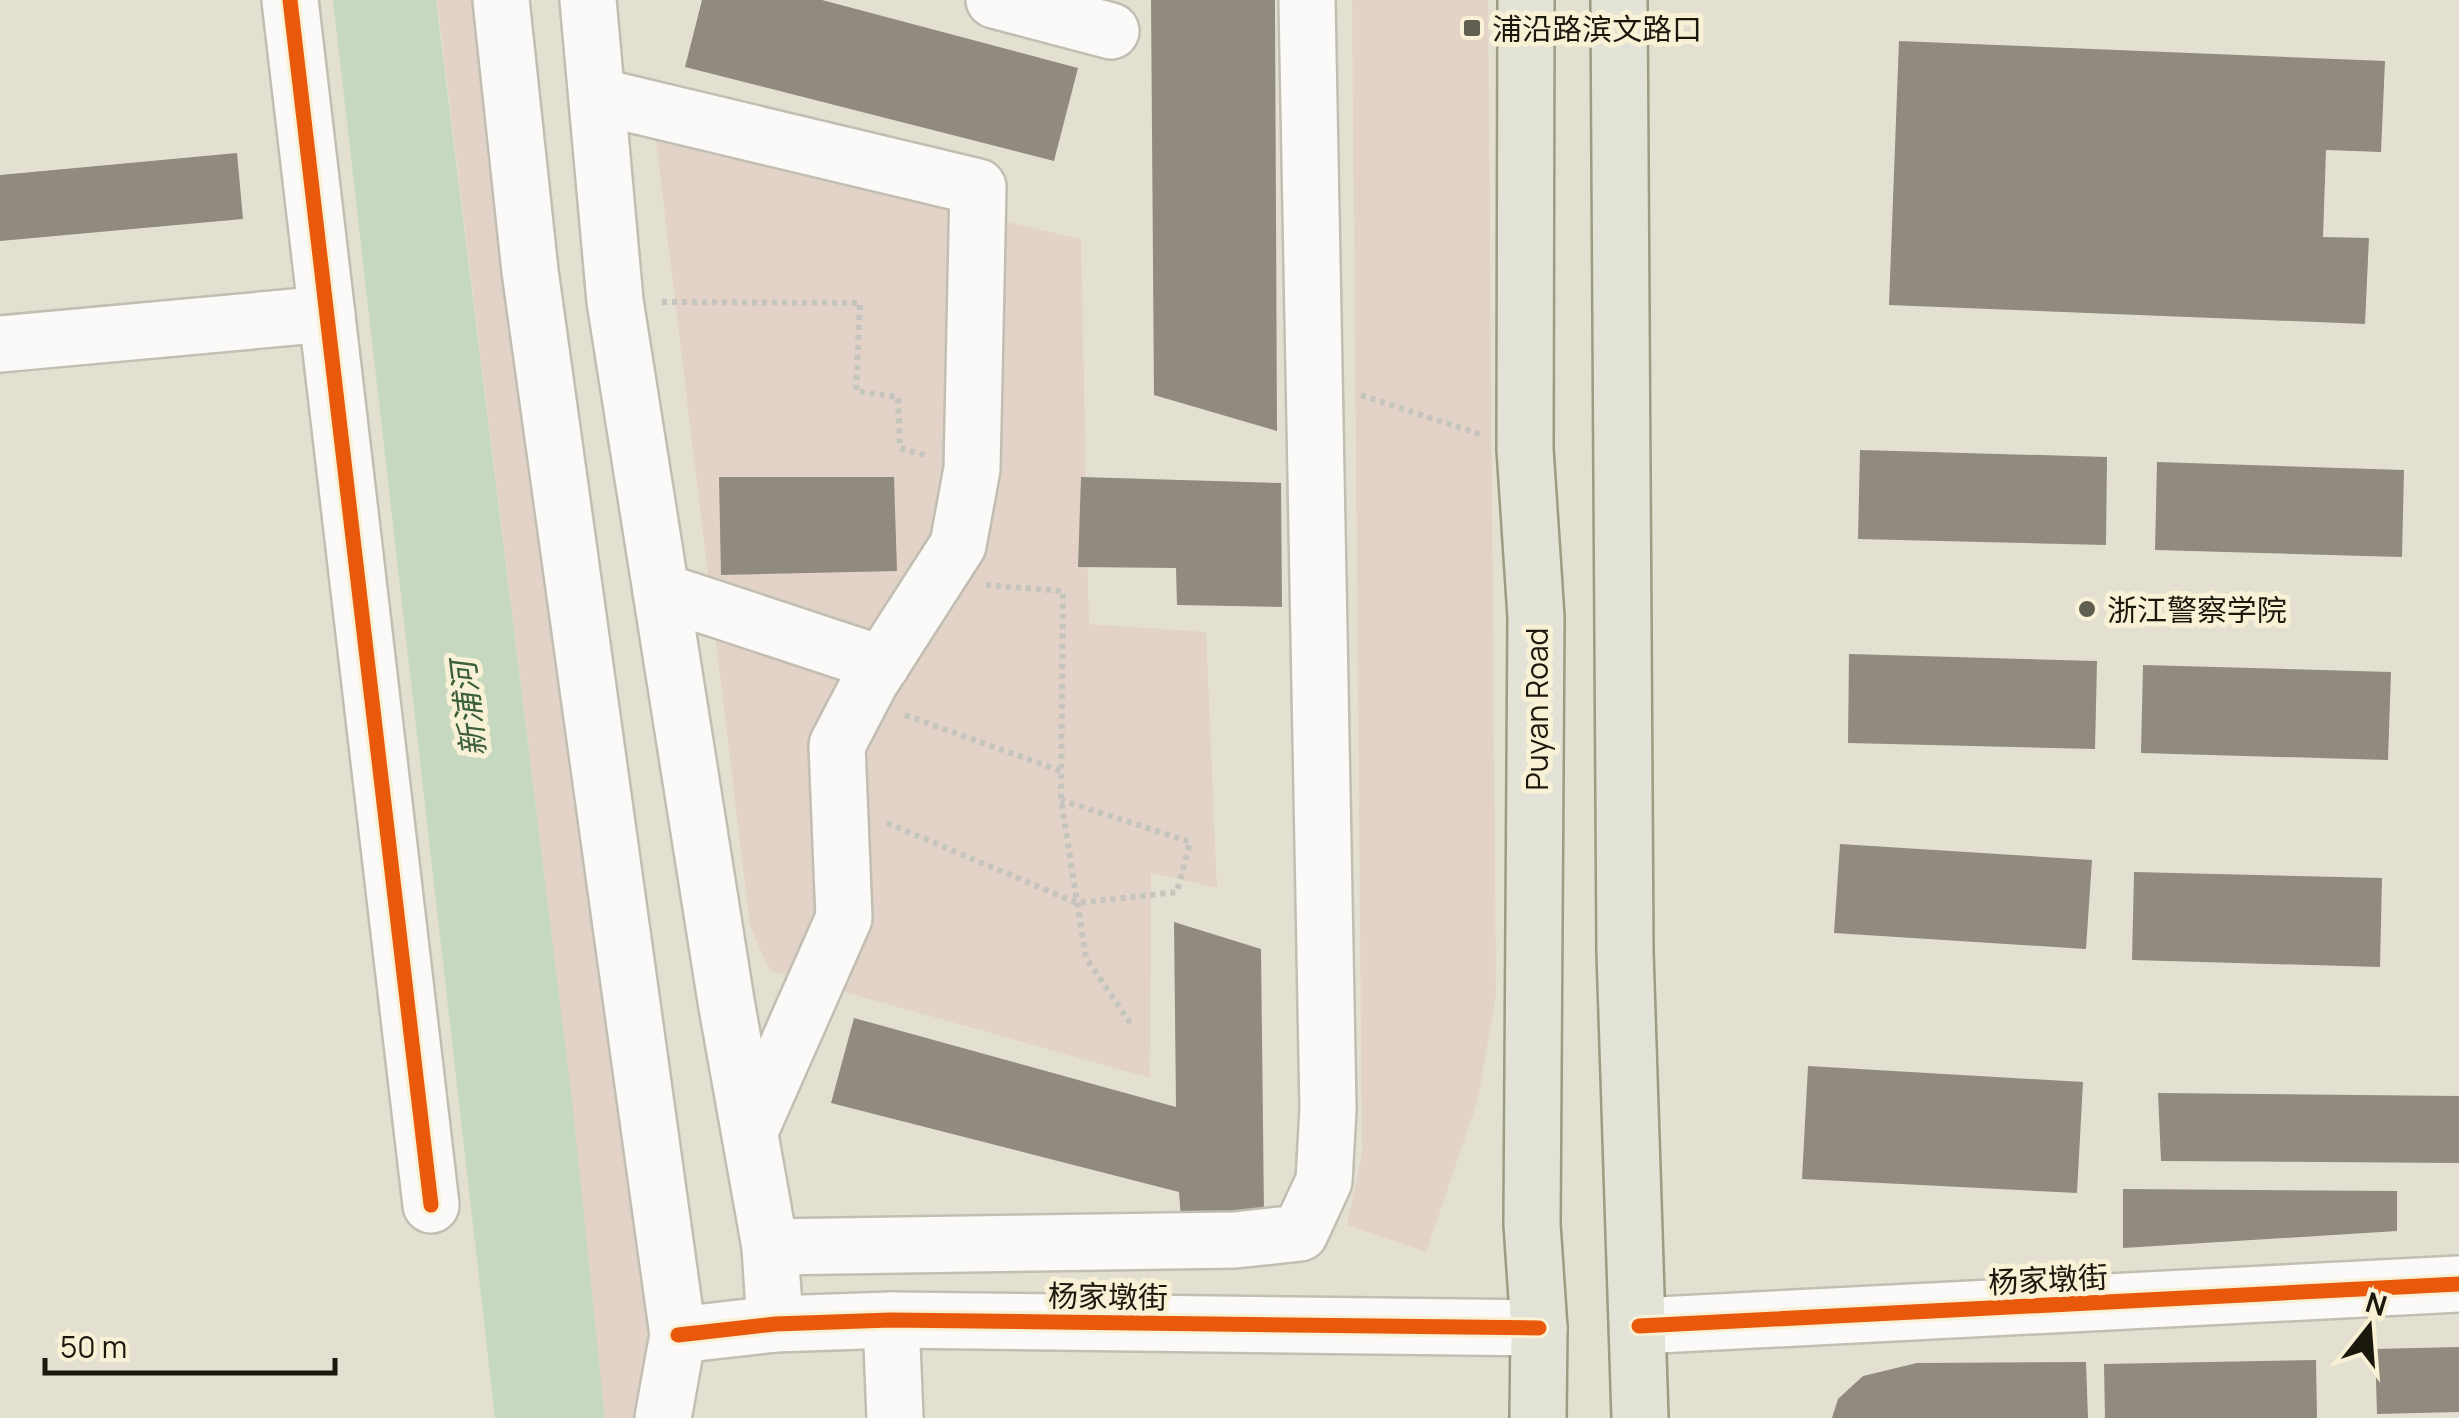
<svg xmlns="http://www.w3.org/2000/svg" width="2459" height="1418" font-family="Manrope,'Noto Sans SC',sans-serif">
<style>
.green{fill:#e2d2c7}
.water{fill:#c7d8c0}
.building{fill:#908a7f}
.lines{fill:none;stroke-linecap:round;stroke-linejoin:round}
.minor-casing{stroke:#c1beb2;stroke-width:60}
.major-casing{stroke:#9b9c81;stroke-width:60}
.path{stroke:#c5c4bf;stroke-width:6;stroke-dasharray:5 5;stroke-linecap:butt}
.minor{stroke:#fbfaf8;stroke-width:55}
.major{stroke:#e2e3d6;stroke-width:55}
.cycleway-casing{stroke:#f9f1d6;stroke-width:21}
.cycleway{stroke:#e8590c;stroke-width:15}
.poi-dot{fill:#615e52;stroke:#f9f1d6;stroke-width:4}
.labels{text-anchor:middle;dominant-baseline:central;stroke-width:10;stroke-linejoin:round;paint-order:stroke}
.poi-label{font-size:30px;fill:#1b180e;stroke:#f9f1d6;text-anchor:start}
.street-label{font-size:30px;fill:#1b180e;stroke:#f9f1d6}
.water-label{font-size:32px;font-style:italic;fill:#3b6039;stroke:#f9f1d6}
</style>
<rect width="100%" height="100%" fill="#e4e0d1"/>
<g class="green">
<path d="M437 0H484L568 763 645 1304 648 1358 638 1391 640 1418H605L572 1099Z"/>
<path d="M1352 0H1488L1496 994 1478 1100 1426 1252 1347 1225 1362 1154Z"/>
<path d="M656 141 1081 239 1089 624 1206 632 1217 888 1151 873 1150 1078 770 971 750 926Z"/>
</g>
<path class="water" d="M333 0H436L572 1099 605 1418H495Z"/>
<g class="building">
<path d="M702 0H822L1078 68 1054 161 685 67Z"/>
<path d="M1151 0H1275L1277 431 1154 395Z"/>
<path d="M1899 41 2385 61 2381 152 2326 150 2323 237 2369 238 2365 324 1889 305Z"/>
<path d="M237 153 243 219 0 241V175Z"/>
<path d="M1860 450 2107 457 2106 545 1858 539Z"/>
<path d="M2157 462 2404 470 2402 557 2155 550Z"/>
<path d="M719 477H894L897 571 721 575Z"/>
<path d="M1081 477 1281 483 1282 607 1177 605 1176 568 1078 567Z"/>
<path d="M1849 654 2097 661 2095 749 1848 743Z"/>
<path d="M2143 665 2391 672 2388 760 2141 753Z"/>
<path d="M1840 844 2092 860 2086 949 1834 933Z"/>
<path d="M2134 872 2382 878 2380 967 2132 960Z"/>
<path d="M1174 922 1261 949 1264 1214 1181 1220 1179 1192 831 1103 854 1018 1176 1107Z"/>
<path d="M1808 1066 2083 1082 2077 1193 1802 1179Z"/>
<path d="M2158 1093 2459 1096V1163L2161 1161Z"/>
<path d="M2123 1189 2397 1191V1231L2123 1248Z"/>
<path d="M2459 1347V1412L2377 1414 2375 1349Z"/>
<path d="M2316 1360 2317 1418H2105L2104 1364Z"/>
<path d="M2086 1362 2088 1418H1832L1838 1399 1863 1376 1917 1363Z"/>
</g>
<g class="lines">
<defs>
<g id="minor">
<path d="M290 0 431 1205"/>
<path d="M501 0 530 271 678 1335 663 1418"/>
<path d="M588 0 615 301 726 1001 770 1247 775 1324"/>
<path d="M994 0 1111 31"/>
<path d="M597 96 978 187 972 469 958 545 870 682 837 745 844 918 750 1131"/>
<path d="M0 344 327 314"/>
<path d="M661 591 882 664"/>
<path d="M770 1247 1235 1240 1300 1233 1324 1181 1328 1109 1307 0"/>
<path d="M891 1320 895 1418"/>
<path d="M1639 1326 2459 1284"/>
<path d="M678 1335 775 1324 891 1320 1539 1328"/>
</g>
<g id="major">
<path d="M1526 0 1525 449 1536 617 1532 1224 1539 1328 1538 1418"/>
<path d="M1619 0 1625 952 1640 1418"/>
</g>
</defs>
<use href="#minor" class="minor-casing"/>
<use href="#major" class="major-casing"/>
<g class="path">
<path d="M662 302 860 303 856 391 898 397 900 448 927 456"/>
<path d="M1361 395 1482 435"/>
<path d="M986 585 1063 591 1061 800 1086 958 1133 1027"/>
<path d="M905 715 1061 771"/>
<path d="M887 823 1077 903 1177 892 1190 842 1061 800"/>
</g>
<use href="#minor" class="minor"/>
<use href="#major" class="major"/>
<defs>
<g id="cycleway">
<path d="M290 0 431 1205"/>
<path d="M1639 1326 2459 1284"/>
<path d="M678 1335 775 1324 891 1320 1539 1328"/>
</g>
</defs>
<use href="#cycleway" class="cycleway-casing"/>
<use href="#cycleway" class="cycleway"/>
</g>
<g class="poi-dot">
<rect x="1462" y="18" width="20" height="20" rx="5"/>
<circle cx="2087" cy="609" r="10"/>
</g>
<g class="labels">
<g class="poi-label">
<text x="1492" y="28">浦沿路滨文路口</text>
<text x="2107" y="609">浙江警察学院</text>
</g>
<g class="street-label">
<text transform="translate(1536 709) rotate(-90)">Puyan Road</text>
<text transform="translate(2048 1279) rotate(-3)">杨家墩街</text>
<text transform="translate(1108 1296) rotate(1)">杨家墩街</text>
</g>
<g class="water-label">
<text transform="translate(468 709) rotate(-97)">新浦河</text>
</g>
</g>
<g transform="translate(2369 1328) rotate(17)" stroke="#f9f1d6" stroke-width="8" paint-order="stroke">
<path d="M0-8L18 38L0 25L-18 38Z" fill="#1b180e"/>
<text y="-15" font-size="28" font-weight="bold" text-anchor="middle" fill="#1b180e">N</text>
</g>
<path d="M45 1358v15h290v-15" fill="none" stroke="#1b180e" stroke-width="5"/>
<text x="60" y="1358" font-size="30" fill="#1b180e" stroke="#f9f1d6" stroke-width="8" paint-order="stroke">50 m</text>
</svg>
